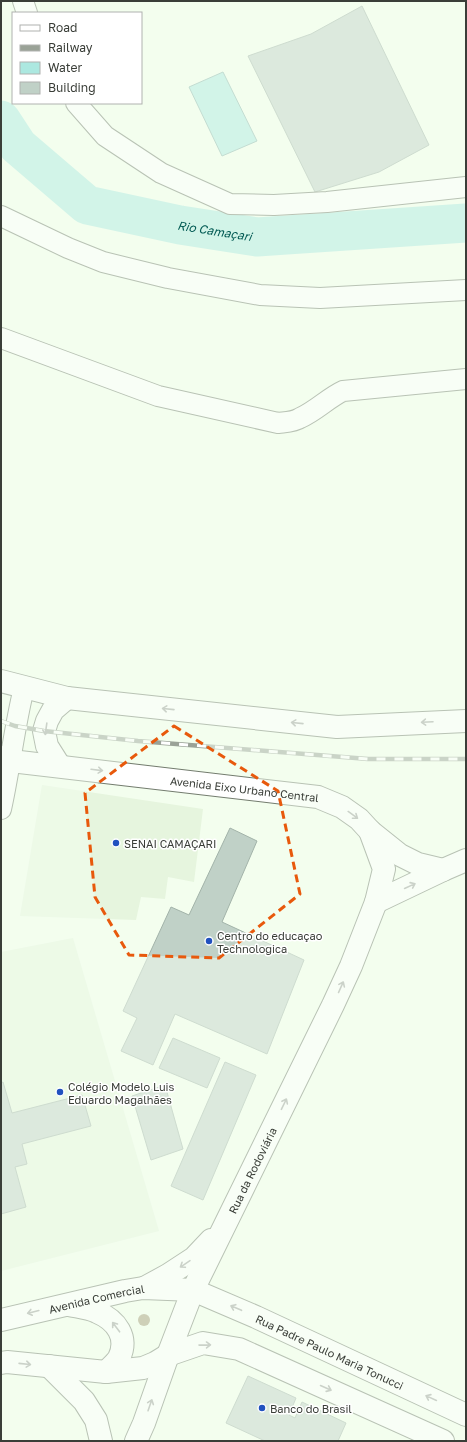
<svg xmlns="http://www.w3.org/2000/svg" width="467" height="1442" font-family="'Golos Text',sans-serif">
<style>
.built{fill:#e6f5de}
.water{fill:#ace8e0;stroke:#8ab5ae}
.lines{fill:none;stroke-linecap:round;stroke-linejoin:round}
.river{stroke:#ace8e0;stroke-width:39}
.building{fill:#c0d1c7;stroke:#a2b3a9}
.minor-casing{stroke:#737c6e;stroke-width:22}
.tertiary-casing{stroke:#737c6e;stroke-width:24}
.primary-casing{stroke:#737c6e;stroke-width:24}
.minor{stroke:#fff;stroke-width:20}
.tertiary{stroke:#fff;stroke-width:22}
.primary{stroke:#fff;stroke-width:22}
.rail-casing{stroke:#9aa297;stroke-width:4.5}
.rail{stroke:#fff;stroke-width:3;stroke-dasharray:9;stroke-linecap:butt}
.tree{fill:#a39a77}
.oneway{stroke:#9c9e9c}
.marked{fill:none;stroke:#e8590c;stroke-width:3;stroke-dasharray:8 5;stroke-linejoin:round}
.poi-dot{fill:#2151bf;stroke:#fff;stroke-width:1.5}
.labels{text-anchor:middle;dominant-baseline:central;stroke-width:3;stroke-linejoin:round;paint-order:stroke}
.street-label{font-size:11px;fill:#3a3e38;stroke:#fff}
.poi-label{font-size:11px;fill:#3a3e38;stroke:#fff;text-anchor:start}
.water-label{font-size:12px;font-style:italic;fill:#035b54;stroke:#fff}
</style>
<rect width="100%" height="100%" fill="#f3feee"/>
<g class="built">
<path d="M42 785 203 809 194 882 168 877 165 899 141 897 136 920 20 916Z"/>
<path d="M73 938 159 1231 1 1271V952Z"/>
</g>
<path class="water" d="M223 72 257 141 222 156 189 87Z"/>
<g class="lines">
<path class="river" id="s1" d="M1 120 18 146 87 205 180 225 257 237 466 223"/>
</g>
<g class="building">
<path d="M362 6 429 145 379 172 315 192 248 56 311 34Z"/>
<path d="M230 828 257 841 222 922 304 960 267 1054 175 1014 153 1065 121 1051 137 1018 123 1011 171 907 189 915Z"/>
<path d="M173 1038 220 1058 207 1088 159 1068Z"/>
<path d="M225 1062 256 1075 203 1200 171 1186Z"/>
<path d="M3 1082 12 1113 82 1095 91 1126 22 1144 27 1164 15 1167 26 1207 1 1214V1083Z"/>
<path d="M165 1085 183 1149 151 1160 132 1096Z"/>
<path d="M248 1376 296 1398 289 1415 295 1418 302 1402 346 1423 338 1441H265L226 1423Z"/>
</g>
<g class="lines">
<defs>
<g id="minor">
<path d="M23 1 27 13"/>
<path d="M76 103 105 136 161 173 230 204 274 205 327 202 466 187"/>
<path d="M1 216 68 248 103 262 168 278 260 295 320 298 466 290"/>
<path d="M1 338 158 396 278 423C286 422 294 422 300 418 316 411 328 398 343 391L466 379"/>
<path d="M1 809C10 769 14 728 24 688"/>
</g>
<g id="tertiary">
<path id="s2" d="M193 1290 256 1317 466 1415"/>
<path d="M168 1355 203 1343 239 1349 443 1441"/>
</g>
<g id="primary">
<path d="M1 681 67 698 337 727 466 721"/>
<path id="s3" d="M1 757 11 761 318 797 342 807 359 819 370 831 400 855 418 864 443 870"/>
<path d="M59 765 47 746 44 731 47 721 53 710 67 698"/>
<path d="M376 902 443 870 466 860"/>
<path d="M146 1287 168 1275 194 1258 211 1240"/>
<path d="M69 1305C78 1307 89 1308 97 1312 116 1320 129 1337 119 1358 116 1363 110 1368 106 1372"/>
<path id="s4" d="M1 1320 125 1291 143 1288 193 1290"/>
<path d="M1 1363 7 1362 106 1372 143 1368 155 1363 168 1355"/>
<path d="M49 1366 84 1401 96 1420 101 1441"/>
<path id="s5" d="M136 1441 144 1423 168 1355 193 1290 333 1005 351 966 376 902 384 869 370 831"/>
</g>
</defs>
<use href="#minor" class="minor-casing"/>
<use href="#tertiary" class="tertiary-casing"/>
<use href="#primary" class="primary-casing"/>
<use href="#minor" class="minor"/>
<use href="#tertiary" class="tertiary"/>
<use href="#primary" class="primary"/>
<defs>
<path id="rail" d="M1 721 15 726 44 731 138 741 368 759H466"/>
</defs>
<use href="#rail" class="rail-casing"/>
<use href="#rail" class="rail"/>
</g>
<circle class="tree" cx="144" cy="1320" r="6"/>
<defs><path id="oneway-shaft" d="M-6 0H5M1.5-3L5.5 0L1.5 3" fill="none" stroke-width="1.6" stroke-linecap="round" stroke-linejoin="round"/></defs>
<g class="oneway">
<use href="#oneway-shaft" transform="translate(168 709) rotate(-174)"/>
<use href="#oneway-shaft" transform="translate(427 722) rotate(177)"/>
<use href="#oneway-shaft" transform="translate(297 723) rotate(-174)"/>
<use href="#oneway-shaft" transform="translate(46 729) rotate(98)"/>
<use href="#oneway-shaft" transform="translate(97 770) rotate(7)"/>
<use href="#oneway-shaft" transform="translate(353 815) rotate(36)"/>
<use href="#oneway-shaft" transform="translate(410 886) rotate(-25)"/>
<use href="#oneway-shaft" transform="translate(341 987) rotate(-66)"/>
<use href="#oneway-shaft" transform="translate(284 1104) rotate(-64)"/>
<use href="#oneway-shaft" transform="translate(185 1264) rotate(146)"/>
<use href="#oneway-shaft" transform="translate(236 1308) rotate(-157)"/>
<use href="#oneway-shaft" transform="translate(33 1312) rotate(166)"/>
<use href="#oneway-shaft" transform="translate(116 1327) rotate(-127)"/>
<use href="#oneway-shaft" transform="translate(205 1345) rotate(-1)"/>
<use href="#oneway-shaft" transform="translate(25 1364) rotate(6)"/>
<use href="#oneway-shaft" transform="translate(326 1388) rotate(24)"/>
<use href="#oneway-shaft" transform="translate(431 1398) rotate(-155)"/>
<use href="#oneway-shaft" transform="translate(150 1405) rotate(-71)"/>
</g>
<path d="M0 0H467V1442H0ZM174 726 278 791 300 894 219 958 129 955 95 897 85 793Z" fill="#f3feee" fill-opacity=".55" fill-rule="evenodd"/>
<path class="marked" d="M174 726 278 791 300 894 219 958 129 955 95 897 85 793Z"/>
<g class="poi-dot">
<circle cx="116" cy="843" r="4"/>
<circle cx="209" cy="941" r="4"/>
<circle cx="60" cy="1092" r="4"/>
<circle cx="262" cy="1408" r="4"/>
</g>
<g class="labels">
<g class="street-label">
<text stroke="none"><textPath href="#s3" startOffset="246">Avenida Eixo Urbano Central</textPath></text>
<text stroke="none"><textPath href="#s5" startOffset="295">Rua da Rodoviária</textPath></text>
<text stroke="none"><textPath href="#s4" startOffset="98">Avenida Comercial</textPath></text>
<text stroke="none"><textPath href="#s2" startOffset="150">Rua Padre Paulo Maria Tonucci</textPath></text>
</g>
<g class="poi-label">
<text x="124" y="843">SENAI CAMAÇARI</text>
<text x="217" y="935">Centro do educaçao<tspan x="217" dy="13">Technologica</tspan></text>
<text x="68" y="1086">Colégio Modelo Luis<tspan x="68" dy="13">Eduardo Magalhães</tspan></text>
<text x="270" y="1408">Banco do Brasil</text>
</g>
<g class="water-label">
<text stroke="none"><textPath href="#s1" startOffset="252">Rio Camaçari</textPath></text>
</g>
</g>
<rect width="467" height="1442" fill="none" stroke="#3a3e38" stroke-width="4"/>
<rect x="12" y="12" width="130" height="92" fill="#ffffff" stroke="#b0b2af"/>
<rect x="20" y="25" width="20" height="6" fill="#ffffff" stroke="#b0b2af"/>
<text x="48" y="32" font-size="12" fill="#3a3e38">Road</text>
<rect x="20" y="45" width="20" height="6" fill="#9aa297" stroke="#b0b2af"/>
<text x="48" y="52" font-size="12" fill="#3a3e38">Railway</text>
<rect x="20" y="62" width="20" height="12" fill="#ace8e0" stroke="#b0b2af"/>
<text x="48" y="72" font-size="12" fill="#3a3e38">Water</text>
<rect x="20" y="82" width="20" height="12" fill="#c0d1c7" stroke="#b0b2af"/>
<text x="48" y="92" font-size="12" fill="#3a3e38">Building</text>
</svg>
